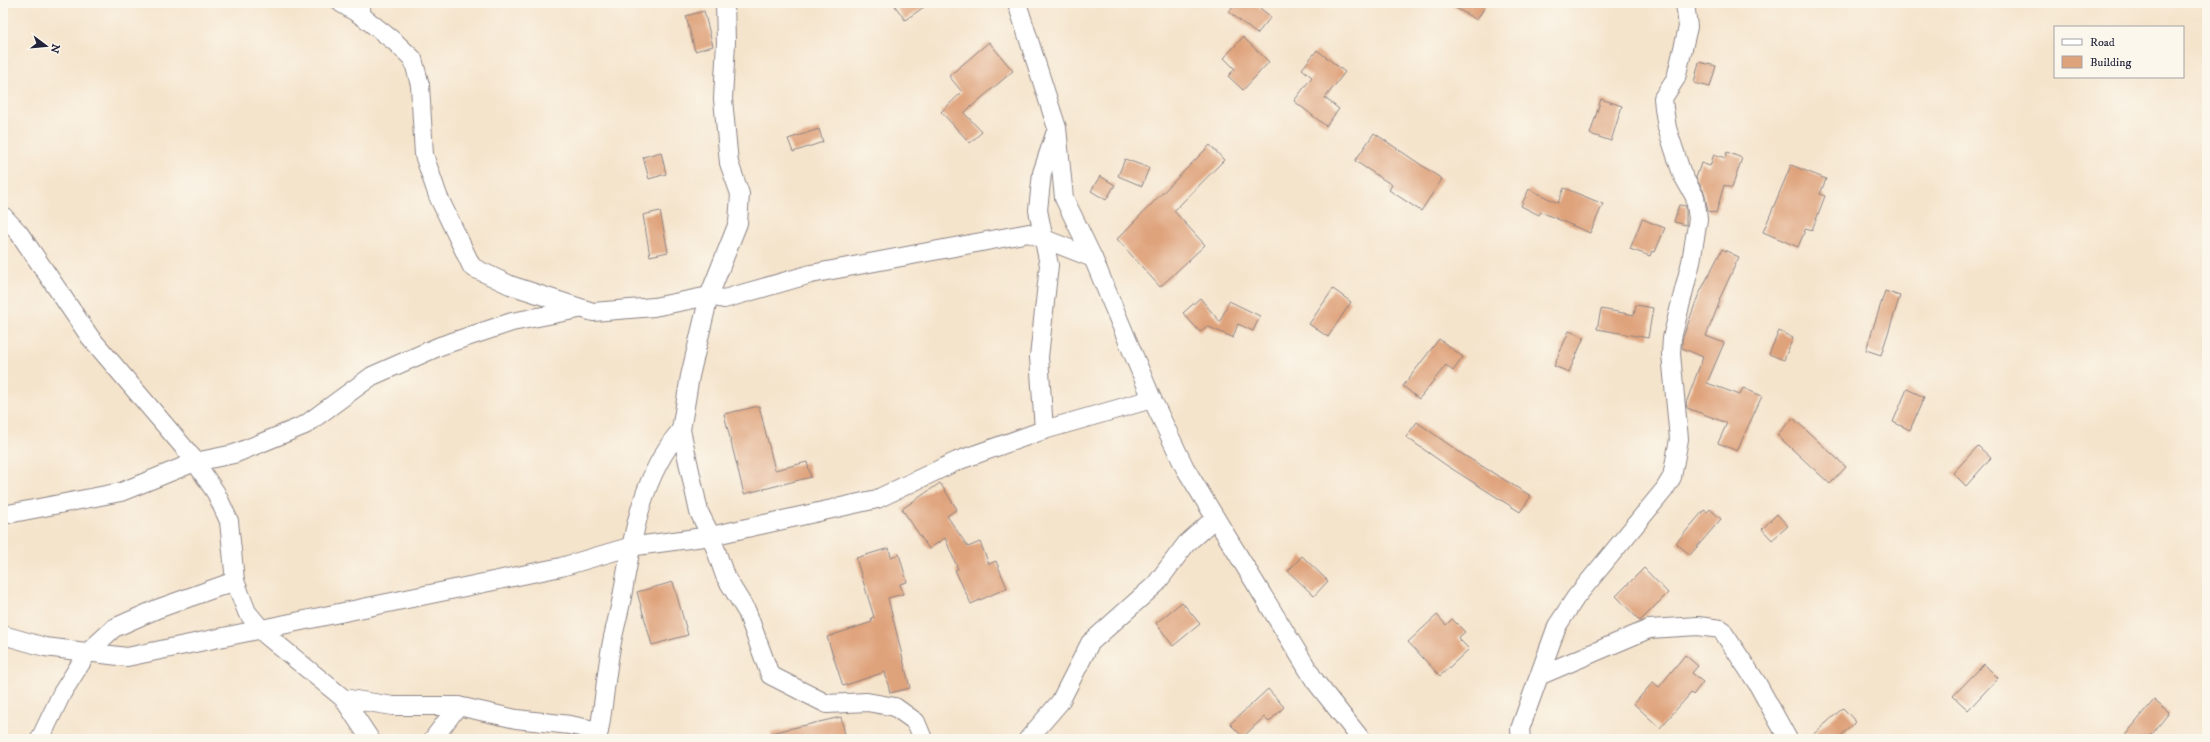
<svg xmlns="http://www.w3.org/2000/svg" width="2210" height="742" font-family="'IM FELL DW Pica',serif">
<style>
.building{fill:#dfa37c}
.lines{fill:none;stroke-linecap:round;stroke-linejoin:round}
.minor-casing{stroke:#8c8384;stroke-width:20}
.minor{stroke:#fff;stroke-width:18}
</style>
<rect width="100%" height="100%" fill="#fbf7ec"/>
<filter id="ink" filterUnits="userSpaceOnUse"><feTurbulence type="fractalNoise" baseFrequency=".025" numOctaves="2"/><feDisplacementMap in="SourceGraphic" scale="8" xChannelSelector="R" yChannelSelector="G"/><feConvolveMatrix kernelMatrix="1 2 1 2 8 2 1 2 1" color-interpolation-filters="sRGB"/></filter>
<filter id="wash" filterUnits="userSpaceOnUse"><feTurbulence type="fractalNoise" baseFrequency=".012" numOctaves="4" result="noise"/><feDisplacementMap in="SourceGraphic" scale="16" xChannelSelector="R" yChannelSelector="G"/><feGaussianBlur stdDeviation="0.9" result="paint"/><feColorMatrix in="noise" values="0 0 0 0 0 0 0 0 0 0 0 0 0 0 0 0 0 1.4 0 .05"/><feComposite in="paint" operator="in"/></filter>
<g filter="url(#wash)">
<rect width="100%" height="100%" fill="#f5e4cc"/>
<g id="blocks">
<g class="building">
<path d="M893 3H930L905 20Z"/>
<path d="M1236 3H1254L1271 17 1257 34 1229 12Z"/>
<path d="M1447 3H1487L1477 20Z"/>
<path d="M704 11 713 46 695 51 686 16Z"/>
<path d="M1243 37 1269 62 1243 90 1228 76 1235 69 1224 58Z"/>
<path d="M989 42 1013 71 964 113 982 132 970 143 941 112 962 92 949 76Z"/>
<path d="M1317 50 1345 72 1325 98 1339 109 1326 126 1294 101 1312 77 1302 69Z"/>
<path d="M1699 62 1716 66 1710 87 1694 83Z"/>
<path d="M1601 99 1622 106 1611 141 1590 134Z"/>
<path d="M819 129 823 142 793 152 788 139Z"/>
<path d="M1374 133 1442 179 1421 211 1389 190 1392 185 1355 161Z"/>
<path d="M1210 145 1224 160 1174 211 1205 245 1160 287 1117 239Z"/>
<path d="M661 152 666 174 649 179 643 157Z"/>
<path d="M1727 152 1742 158 1732 188 1724 185 1716 213 1708 211 1704 192 1696 178 1701 163 1710 166 1714 154 1725 158Z"/>
<path d="M1125 159 1149 168 1142 186 1118 176Z"/>
<path d="M1791 165 1826 179 1820 194 1825 196 1812 230 1806 228 1798 247 1763 232Z"/>
<path d="M1100 176 1115 185 1106 200 1091 191Z"/>
<path d="M1564 188 1603 204 1590 233 1541 212 1539 215 1521 206 1529 189 1558 203Z"/>
<path d="M1679 205 1686 206V225L1674 222Z"/>
<path d="M660 211 668 252 650 256 643 215Z"/>
<path d="M1642 219 1665 228 1655 252 1652 251 1650 256 1630 249Z"/>
<path d="M1722 249 1739 257 1719 300 1720 301 1706 336 1724 343 1707 383 1740 395 1743 388 1762 396 1737 451 1718 443 1727 423 1687 408 1686 403 1703 357 1682 348V340L1698 296Z"/>
<path d="M1333 289 1351 302 1328 337 1309 324Z"/>
<path d="M1885 291 1900 296 1881 355 1866 350Z"/>
<path d="M1200 298 1220 322 1229 301 1260 316 1253 331 1238 324 1233 337 1234 338 1207 326 1200 332 1183 313Z"/>
<path d="M1636 305 1653 308 1648 338 1597 329 1601 309 1634 315Z"/>
<path d="M1569 331 1584 337 1569 372 1554 366Z"/>
<path d="M1779 331 1793 338 1784 360 1769 354Z"/>
<path d="M1439 339 1463 357 1453 371 1446 365 1419 399 1403 386Z"/>
<path d="M1907 389 1924 397 1910 430 1893 422Z"/>
<path d="M759 406 775 470 807 462 811 477 744 494 724 414Z"/>
<path d="M1793 418 1846 467 1830 484 1777 435Z"/>
<path d="M1417 422 1462 454 1531 496 1520 512 1446 465 1406 437Z"/>
<path d="M1978 446 1991 458 1966 486 1953 473Z"/>
<path d="M940 483 957 509 947 516 968 547 980 542 989 564 996 561 1007 588 971 604 955 570 958 569 945 538 929 549 902 509Z"/>
<path d="M1710 509 1721 519 1690 555 1676 543 1704 510 1707 512Z"/>
<path d="M1777 514 1788 526 1772 540 1762 529Z"/>
<path d="M889 548 891 557 899 554 907 582 900 584 903 594 888 598 910 688 890 693 885 672 843 686 827 637 872 622 871 618 874 617 856 558Z"/>
<path d="M1302 556 1328 581 1314 596 1288 571Z"/>
<path d="M1644 568 1668 593 1640 621 1616 596Z"/>
<path d="M673 582 688 635 652 645 637 592Z"/>
<path d="M1182 602 1200 624 1173 646 1156 623Z"/>
<path d="M1437 615 1446 625 1452 619 1465 632 1458 638 1469 649 1440 676 1408 642Z"/>
<path d="M1685 655 1698 666 1692 673 1703 682 1693 695 1691 693 1660 728 1634 704 1653 682 1659 687Z"/>
<path d="M1984 664 1998 678 1968 710 1953 696Z"/>
<path d="M1268 689 1284 707 1269 722 1264 717 1243 737 1230 724Z"/>
<path d="M2154 700 2169 713 2148 739H2122Z"/>
<path d="M1843 708 1856 722 1837 739H1808Z"/>
<path d="M841 717 846 739H772L771 733Z"/>
</g>
</g>
</g>
<g filter="url(#ink)">
<use href="#blocks" fill-opacity="0" stroke="#8c8384" stroke-width="1"/>
<g class="lines">
<defs>
<g id="minor">
<path d="M341 3 362 16"/>
<path d="M360 3 362 16 395 42 413 59 420 85 424 155 438 196 472 267 510 285 593 312 654 307 709 296 724 299 811 274 1029 233 1093 258"/>
<path d="M725 3 726 42 723 99 729 163 740 194 738 223 709 296 690 376 681 430 699 512 711 536 725 576 747 612 770 675 827 704 867 702 895 707 916 722 923 739"/>
<path d="M1017 3 1057 128 1064 198 1093 258 1152 399 1185 468 1315 681 1361 739"/>
<path d="M3 216 19 233 90 337 192 457 216 493 229 521 235 581 247 612 266 635 343 698 393 706H458L516 719 570 725 599 731"/>
<path d="M1044 430 1039 357 1049 265 1038 210 1042 173 1055 134"/>
<path d="M3 515 121 492 195 462 234 454 305 425 372 376 440 346 512 322 579 309"/>
<path d="M3 635 45 647 127 657 561 567 629 547 711 536 877 499 957 461 1044 430 1152 399"/>
<path d="M1541 675 1649 629 1698 626 1721 629 1757 683 1788 739"/>
<path d="M343 698 370 739"/>
<path d="M40 739 62 693 88 652 114 628 157 609 235 581"/>
<path d="M433 739 458 706"/>
<path d="M596 739 599 731C604 704 606 675 611 647 614 630 619 614 622 597 632 539 641 476 681 430"/>
<path d="M1028 739 1060 702 1090 643 1156 584 1186 544 1215 518"/>
<path d="M1521 739 1520 729 1557 626 1576 597 1664 490 1672 477 1679 439 1671 354 1672 338 1691 262 1698 219 1695 197 1682 174 1667 128 1664 108 1663 98 1676 78 1688 27 1685 3"/>
</g>
</defs>
<use href="#minor" class="minor-casing"/>
<use href="#minor" class="minor"/>
</g>
</g>
<rect width="2210" height="742" fill="none" stroke="#fbf7ec" stroke-width="16"/>
<rect x="2054" y="26" width="130" height="52" fill="#fbf7ec" stroke="#a4a2a5"/>
<rect x="2062" y="39" width="20" height="6" fill="#ffffff" stroke="#a4a2a5"/>
<text x="2090" y="46" font-size="12" fill="#22223b">Road</text>
<rect x="2062" y="56" width="20" height="12" fill="#dfa37c" stroke="#a4a2a5"/>
<text x="2090" y="66" font-size="12" fill="#22223b">Building</text>
<g transform="translate(46 46) rotate(106)" stroke="#fbf7ec" stroke-width="3" paint-order="stroke">
<path d="M0-3L7 15L0 10L-7 15Z" fill="#22223b"/>
<text y="-6" font-size="11" font-weight="bold" text-anchor="middle" fill="#22223b">N</text>
</g>
</svg>
